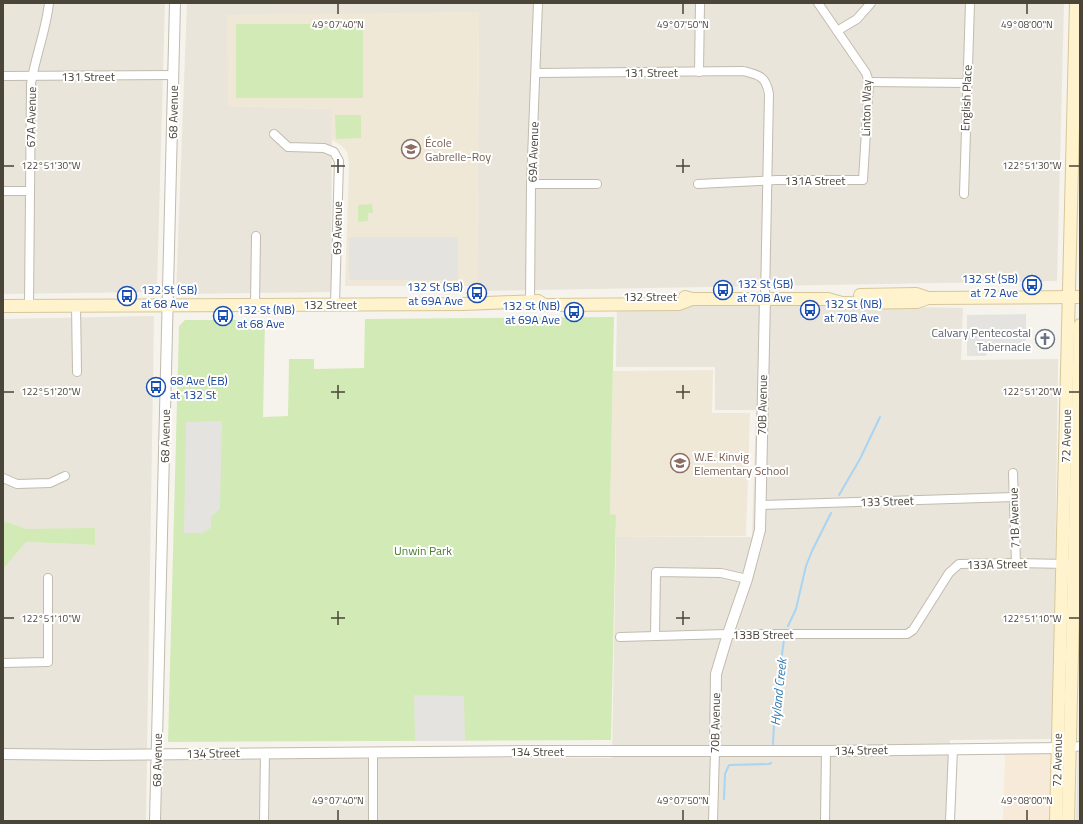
<svg xmlns="http://www.w3.org/2000/svg" width="1083" height="824" font-family="'Titillium Web',sans-serif">
<style>
.residential{fill:#eae5da}
.commercial{fill:#f7ead8}
.industrial{fill:#e6e2dd}
.education{fill:#efe8d6}
.green{fill:#d2eab5}
.parking{fill:#e5e3e0}
.lines{fill:none;stroke-linecap:round;stroke-linejoin:round}
.stream{stroke:#a9d4f2;stroke-width:2}
.minor-casing{stroke:#c2bbae;stroke-width:10}
.tertiary-casing{stroke:#c2bbae;stroke-width:12}
.secondary-casing{stroke:#d6c79b;stroke-width:14}
.minor{stroke:#fff;stroke-width:8}
.tertiary{stroke:#fff;stroke-width:10}
.secondary{stroke:#fff3cd;stroke-width:12}
.ticks{fill:none;stroke:#4b4439;stroke-width:1.5}
.labels{text-anchor:middle;dominant-baseline:central;stroke-width:4;stroke-linejoin:round;paint-order:stroke}
.street-label{font-size:12px;fill:#4b4439;stroke:#fff}
.education-label{font-size:12px;fill:#785e54;stroke:#fff;text-anchor:start}
.transit-label{font-size:12px;fill:#164399;stroke:#fff;text-anchor:start}
.worship-label{font-size:12px;fill:#5b616d;stroke:#fff;text-anchor:end}
.park-label{font-size:12px;fill:#4a7f2a;stroke:#fff}
.water-label{font-size:13px;font-style:italic;fill:#2e7ab2;stroke:#fff}
.ticks-label{font-size:10px;text-anchor:middle;fill:#4b4439;stroke:#fff;stroke-width:4;stroke-linejoin:round;paint-order:stroke}
</style>
<rect width="100%" height="100%" fill="#f6f3ec"/>
<g class="residential">
<path d="M3 3H165L157 286 153 292 3 294Z"/>
<path d="M187 3H1064L1057 281 477 291 479 13 228 15V106L332 109 331 292 176 294Z"/>
<path d="M759 304 963 308 961 360 1058 359 1053 739 950 740 947 821H377L378 757 612 758 616 537H752L756 410H715V367H616L617 307Z"/>
<path d="M154 316 146 821H3L4 568 26 542 95 545V529H27L3 521V319Z"/>
<path d="M154 756H371L370 821H155Z"/>
</g>
<path class="commercial" d="M1055 750 1053 821H1003L1005 753Z"/>
<path class="industrial" d="M1080 670V821H1076Z"/>
<g class="education">
<path d="M479 12 477 286H345L349 163 347 152 342 146 332 140V109L228 106 227 15Z"/>
<path d="M713 370 712 413H750L746 536 616 537V515H610L613 371Z"/>
</g>
<g class="green">
<rect x="236" y="24" width="127" height="74"/>
<path d="M335 115H361V138L336 139Z"/>
<path d="M372 204 373 213H368V221L358 222V205Z"/>
<path d="M614 317 610 514 616 515 611 740 168 742 179 326 185 320H265L263 417 288 416 289 359H314V369L364 368 365 319Z"/>
<path d="M3 521 27 529 95 528V545L26 542 4 568 3 581Z"/>
</g>
<g class="parking">
<rect x="349" y="237" width="109" height="43"/>
<path d="M1026 314V345H988L986 356H967V315Z"/>
<path d="M222 421 220 509 211 517V528L202 533H184L186 422Z"/>
<path d="M414 695 464 696 465 741H415Z"/>
</g>
<g class="lines">
<g class="stream">
<path d="M839 495 860 459 880 417"/>
<path d="M788 626 796 609 806 566 812 551 831 513"/>
<path d="M773 744 775 704 784 640"/>
<path d="M724 799 725 774 729 765 769 764 771 763"/>
</g>
<defs>
<g id="minor">
<path d="M837 31 857 19 871 3"/>
<path d="M699 72 700 3"/>
<path d="M536 73 743 71C759 75 766 76 769 94L765 299"/>
<path d="M3 76 174 75"/>
<path d="M869 82 966 83"/>
<path d="M274 134 288 147 324 148 334 152 339 161 335 304"/>
<path d="M531 184H597"/>
<path d="M698 184 777 180H863L869 82 866 73 818 3"/>
<path d="M3 191H29"/>
<path d="M964 194 970 3"/>
<path d="M530 301 531 184 538 3"/>
<path d="M29 305 31 84C35 57 46 31 49 3"/>
<path d="M76 305 77 372"/>
<path d="M255 305 256 236"/>
<path d="M1013 473 1016 563"/>
<path d="M3 478 17 484 50 483 65 476"/>
<path d="M760 505 1014 497"/>
<path d="M655 636 656 572 721 573 747 579"/>
<path d="M620 637 728 634H907L913 630 949 573 959 564 1016 563 1067 564"/>
<path d="M3 663 48 662V578"/>
<path d="M1070 748 1080 746"/>
<path d="M264 821 265 753"/>
<path d="M373 821V752"/>
<path d="M713 821 715 751"/>
<path d="M825 821 826 751"/>
<path d="M950 821 953 749"/>
</g>
<g id="tertiary">
<path d="M715 751 716 674 728 634 747 579 760 530 765 299"/>
<path d="M3 754 95 755 535 751H826L1065 748"/>
<path d="M155 821 175 3"/>
</g>
<g id="secondary">
<path d="M860 295 916 294 928 298 1080 297"/>
<path d="M685 297 692 299H828L842 303 917 302 928 298"/>
<path d="M3 306 463 304 538 301 545 305 679 304 692 299"/>
<path d="M1056 821 1076 3"/>
<path d="M1068 821 1080 325"/>
</g>
</defs>
<use href="#minor" class="minor-casing"/>
<use href="#tertiary" class="tertiary-casing"/>
<use href="#secondary" class="secondary-casing"/>
<use href="#minor" class="minor"/>
<use href="#tertiary" class="tertiary"/>
<use href="#secondary" class="secondary"/>
</g>
<path class="ticks" d="M338 4V14M683 4V14M1027 4V14M338 159V173M683 159V173M4 166H14M331 166H345M676 166H690M1069 166H1079M338 385V399M683 385V399M4 392H14M331 392H345M676 392H690M1069 392H1079M338 611V625M683 611V625M4 618H14M331 618H345M676 618H690M1069 618H1079M338 810V820M683 810V820M1027 810V820"/>
<defs>
<symbol id="school-ring" viewBox="-11 -11 22 22"><circle r="9.5" fill="#fff" stroke="#8d6e63" stroke-width="1.5"/><path d="M0-5L7-2L0 1L-7-2ZM-4 1L0 2.5L4 1V4Q0 6-4 4Z" fill="#8d6e63"/></symbol>
<symbol id="bus-ring" viewBox="-11 -11 22 22"><circle r="9.5" fill="#fff" stroke="#1a4fb4" stroke-width="1.5"/><path d="M-5-6H5V4H4V6H2V4H-2V6H-4V4H-5ZM-3.5-4V0h7V-4ZM-3.5 1.2v1.5H-2V1.2ZM2 1.2v1.5H3.5V1.2Z" fill="#1a4fb4"/></symbol>
<symbol id="church-ring" viewBox="-11 -11 22 22"><circle r="9.5" fill="#fff" stroke="#6b7280" stroke-width="1.5"/><path d="M-1.2-6h2.4v3.5h3.3v2.4h-3.3V6h-2.4V-.1h-3.3v-2.4h3.3Z" fill="#6b7280"/></symbol>
</defs>
<g fill-rule="evenodd">
<use href="#school-ring" x="400" y="138" width="22" height="22"/>
<use href="#bus-ring" x="1021" y="274" width="22" height="22"/>
<use href="#bus-ring" x="712" y="279" width="22" height="22"/>
<use href="#bus-ring" x="466" y="282" width="22" height="22"/>
<use href="#bus-ring" x="116" y="285" width="22" height="22"/>
<use href="#bus-ring" x="799" y="299" width="22" height="22"/>
<use href="#bus-ring" x="563" y="301" width="22" height="22"/>
<use href="#bus-ring" x="212" y="305" width="22" height="22"/>
<use href="#church-ring" x="1034" y="328" width="22" height="22"/>
<use href="#bus-ring" x="145" y="376" width="22" height="22"/>
<use href="#school-ring" x="669" y="452" width="22" height="22"/>
</g>
<g class="labels">
<g class="street-label">
<text x="651" y="72">131 Street</text>
<text x="88" y="76">131 Street</text>
<text transform="translate(966 98) rotate(-88)">English Place</text>
<text transform="translate(866 108) rotate(-89)">Linton Way</text>
<text transform="translate(173 112) rotate(-89)">68 Avenue</text>
<text transform="translate(31 117) rotate(-89)">67A Avenue</text>
<text transform="translate(533 152) rotate(-88)">69A Avenue</text>
<text x="815" y="180">131A Street</text>
<text transform="translate(337 228) rotate(-89)">69 Avenue</text>
<text x="650" y="296">132 Street</text>
<text x="330" y="304">132 Street</text>
<text transform="translate(762 405) rotate(-89)">70B Avenue</text>
<text transform="translate(165 436) rotate(-89)">68 Avenue</text>
<text transform="translate(1066 436) rotate(-89)">72 Avenue</text>
<text transform="translate(887 501) rotate(-2)">133 Street</text>
<text transform="translate(1014 518) rotate(-92)">71B Avenue</text>
<text transform="translate(997 564) rotate(-1)">133A Street</text>
<text x="763" y="634">133B Street</text>
<text transform="translate(715 723) rotate(-89)">70B Avenue</text>
<text transform="translate(861 750) rotate(-1)">134 Street</text>
<text x="537" y="751">134 Street</text>
<text transform="translate(213 753) rotate(-1)">134 Street</text>
<text transform="translate(157 760) rotate(-89)">68 Avenue</text>
<text transform="translate(1057 760) rotate(-89)">72 Avenue</text>
</g>
<g class="education-label">
<text x="425" y="142">École<tspan x="425" dy="14">Gabrelle-Roy</tspan></text>
<text x="694" y="456">W.E. Kinvig<tspan x="694" dy="14">Elementary School</tspan></text>
</g>
<g class="transit-label">
<text x="1018" y="278" text-anchor="end">132 St (SB)<tspan x="1018" dy="14">at 72 Ave</tspan></text>
<text x="737" y="283">132 St (SB)<tspan x="737" dy="14">at 70B Ave</tspan></text>
<text x="463" y="286" text-anchor="end">132 St (SB)<tspan x="463" dy="14">at 69A Ave</tspan></text>
<text x="141" y="289">132 St (SB)<tspan x="141" dy="14">at 68 Ave</tspan></text>
<text x="824" y="303">132 St (NB)<tspan x="824" dy="14">at 70B Ave</tspan></text>
<text x="560" y="305" text-anchor="end">132 St (NB)<tspan x="560" dy="14">at 69A Ave</tspan></text>
<text x="237" y="309">132 St (NB)<tspan x="237" dy="14">at 68 Ave</tspan></text>
<text x="170" y="380">68 Ave (EB)<tspan x="170" dy="14">at 132 St</tspan></text>
</g>
<g class="worship-label">
<text x="1031" y="332">Calvary Pentecostal<tspan x="1031" dy="14">Tabernacle</tspan></text>
</g>
<g class="park-label">
<text x="423" y="550">Unwin Park</text>
</g>
<g class="water-label">
<text transform="translate(778 692) rotate(-84)">Hyland Creek</text>
</g>
</g>
<g class="ticks-label">
<text x="338" y="28">49°07'40"N</text>
<text x="683" y="28">49°07'50"N</text>
<text x="1027" y="28">49°08'00"N</text>
<text x="1032" y="169">122°51'30"W</text>
<text x="51" y="169">122°51'30"W</text>
<text x="1032" y="395">122°51'20"W</text>
<text x="51" y="395">122°51'20"W</text>
<text x="1032" y="622">122°51'10"W</text>
<text x="51" y="622">122°51'10"W</text>
<text x="338" y="804">49°07'40"N</text>
<text x="683" y="804">49°07'50"N</text>
<text x="1027" y="804">49°08'00"N</text>
</g>
<rect width="1083" height="824" fill="none" stroke="#4b4439" stroke-width="8"/>
</svg>
